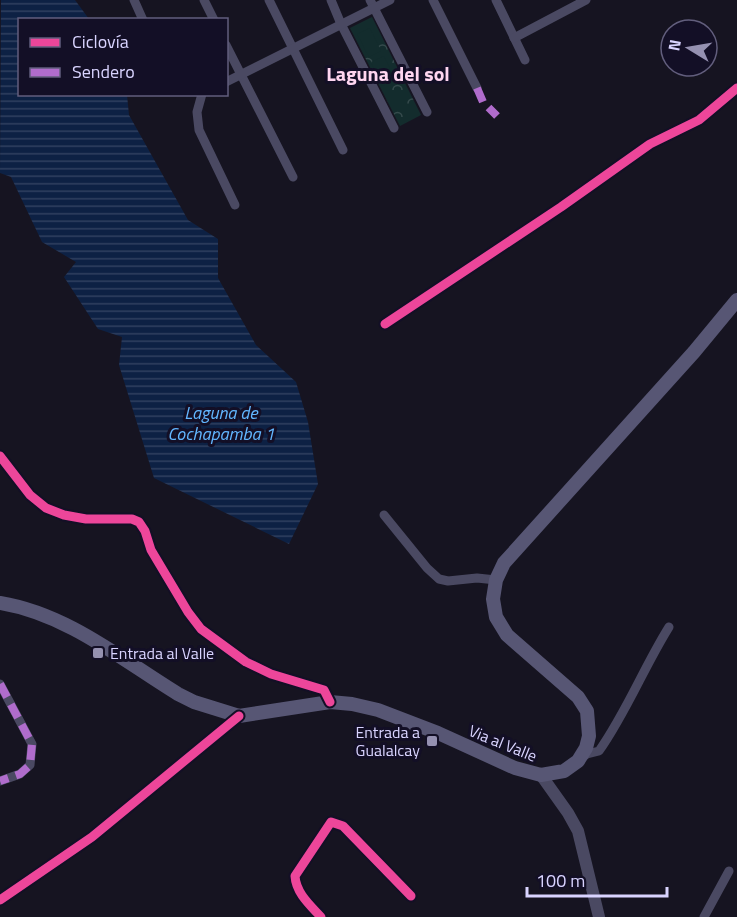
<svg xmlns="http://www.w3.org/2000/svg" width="737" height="917" font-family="'Titillium Web',sans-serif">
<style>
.park{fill:url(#park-crowns)}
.pitch{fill:#132c2d}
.water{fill:url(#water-rules)}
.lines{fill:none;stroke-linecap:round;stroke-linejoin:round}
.minor{stroke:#4a4962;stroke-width:9}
.tertiary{stroke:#4a4962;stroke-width:12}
.secondary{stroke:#575674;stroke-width:14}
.quiet{stroke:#b06ccc;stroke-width:8;stroke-dasharray:15 8;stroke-linecap:butt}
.cycleway-casing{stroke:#130f26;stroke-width:13}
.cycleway{stroke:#ed469a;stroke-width:9}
.poi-dot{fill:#9591b1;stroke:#130f26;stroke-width:2}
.labels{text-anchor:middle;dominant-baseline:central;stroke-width:6;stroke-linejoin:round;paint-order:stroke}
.poi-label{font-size:16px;fill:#d9d4ff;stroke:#130f26;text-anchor:start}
.street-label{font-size:16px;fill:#d9d4ff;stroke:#130f26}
.water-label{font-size:18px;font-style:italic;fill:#62b6ff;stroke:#130f26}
.quarter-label{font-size:20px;font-weight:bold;fill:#ffd6f0;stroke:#130f26}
</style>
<defs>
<pattern id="park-crowns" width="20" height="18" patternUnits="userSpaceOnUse" patternTransform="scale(1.5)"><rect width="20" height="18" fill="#132c2d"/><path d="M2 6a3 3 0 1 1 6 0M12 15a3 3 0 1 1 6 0" fill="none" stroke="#354a4c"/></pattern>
<pattern id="water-rules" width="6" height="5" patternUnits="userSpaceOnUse" patternTransform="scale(1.5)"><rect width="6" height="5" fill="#0d2144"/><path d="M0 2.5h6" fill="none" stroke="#304060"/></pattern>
</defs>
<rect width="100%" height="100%" fill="#161421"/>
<path class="park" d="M372 17 421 115 400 126 350 28Z"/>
<g class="pitch">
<path d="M370 28 381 51 369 57 357 34Z"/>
<path d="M384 56 395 80 382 86 371 62Z"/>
</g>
<path class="water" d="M1 0H75L89 19 20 20V94L127 95 129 115 188 220 218 239V278L256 345 296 382 308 422 318 484 289 544 154 478 119 365 122 337 98 329 64 277 76 262 42 242 11 177 0 173Z"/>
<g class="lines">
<g class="minor">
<path d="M134 0 143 20"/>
<path d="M204 0 214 20"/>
<path d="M269 0 343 150"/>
<path d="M331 0 341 24 394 128"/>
<path d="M370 0 427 112"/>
<path d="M433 0 477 88"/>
<path d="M496 0 525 60"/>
<path d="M514 38 586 0"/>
<path d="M226 45 293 177"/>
<path d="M226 82 390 0"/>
<path d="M202 94 197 112 199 130 235 205"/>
<path d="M385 324 561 207 650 144 699 120 737 88"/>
<path d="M0 456 30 495 46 508 64 515 86 519H132L139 522 145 531 151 550 188 612 201 629 246 662 271 674 324 690 330 702"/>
<path d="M384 515 427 568 439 579 448 581 477 578 496 580"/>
<path d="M0 684 32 744 30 765 20 774 0 781"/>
<path d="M581 758 587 754 599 751C626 713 644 667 669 627"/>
<path d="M0 900 92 837 239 716"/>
<path d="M321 917C310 905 296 893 295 876L331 822 343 826 411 896"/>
<path d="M704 917 729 871"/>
</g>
<path class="tertiary" d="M541 775 568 813 578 831 599 917"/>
<path class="secondary" d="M0 603C67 614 121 659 178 694L194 702 239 716 330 702 352 704 378 710 438 733 515 768 541 775 564 771 578 761 586 748 589 736 587 711 578 697 507 635 496 617 493 599 496 580 504 563 694 352 737 300"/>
<g class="quiet">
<path d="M477 88 483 102 497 116"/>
<path d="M0 684 32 744 30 765 20 774 0 781"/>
</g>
<defs>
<g id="cycleway">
<path d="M385 324 561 207 650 144 699 120 737 88"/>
<path d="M0 456 30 495 46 508 64 515 86 519H132L139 522 145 531 151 550 188 612 201 629 246 662 271 674 324 690 330 702"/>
<path d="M0 900 92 837 239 716"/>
<path d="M321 917C310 905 296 893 295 876L331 822 343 826 411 896"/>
</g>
</defs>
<use href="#cycleway" class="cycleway-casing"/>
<use href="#cycleway" class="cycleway"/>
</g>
<g class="poi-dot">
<rect x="92" y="647" width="12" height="12" rx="3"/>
<rect x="426" y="735" width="12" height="12" rx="3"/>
</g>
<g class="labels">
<g class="poi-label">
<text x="110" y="653">Entrada al Valle</text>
<text x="420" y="732" text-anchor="end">Entrada a<tspan x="420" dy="18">Gualalcay</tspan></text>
</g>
<g class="street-label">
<text transform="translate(503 743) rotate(22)">Via al Valle</text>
</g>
<g class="water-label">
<text x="221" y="412">Laguna de<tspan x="221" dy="21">Cochapamba 1</tspan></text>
</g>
<g class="quarter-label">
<text x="388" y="73">Laguna del sol</text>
</g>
</g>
<rect x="18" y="18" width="210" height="78" fill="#130f26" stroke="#625e7d" stroke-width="1.5"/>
<rect x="30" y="38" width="30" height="9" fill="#ed469a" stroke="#625e7d" stroke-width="1.5"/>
<text x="72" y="48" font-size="18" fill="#d9d4ff">Ciclovía</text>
<rect x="30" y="68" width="30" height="9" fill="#b06ccc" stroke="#625e7d" stroke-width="1.5"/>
<text x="72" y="78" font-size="18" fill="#d9d4ff">Sendero</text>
<g transform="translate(689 48) rotate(281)"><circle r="28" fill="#130f26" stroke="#625e7d" stroke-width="1.5"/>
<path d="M0-4.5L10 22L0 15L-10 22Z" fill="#9591b1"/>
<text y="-9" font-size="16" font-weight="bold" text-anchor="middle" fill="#d9d4ff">N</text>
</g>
<path d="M527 887v9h140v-9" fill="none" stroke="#d9d4ff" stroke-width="3"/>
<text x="536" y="887" font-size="18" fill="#d9d4ff" stroke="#130f26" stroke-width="4.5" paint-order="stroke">100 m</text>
</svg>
